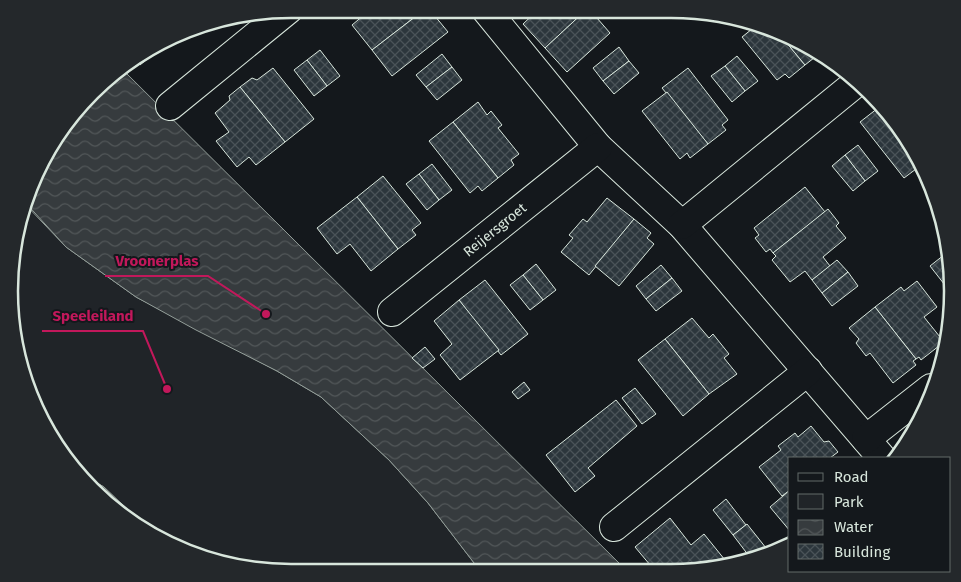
<svg xmlns="http://www.w3.org/2000/svg" width="961" height="582" font-family="'Fira Sans',sans-serif">
<style>
.green{fill:#202428;stroke:#939e99}
.water{fill:url(#water-waves);stroke:#939e99}
.building{fill:url(#building-cross-hatch);stroke:#d8e6dc}
.lines{fill:none;stroke-linecap:round;stroke-linejoin:round}
.street-casing{stroke:#d8e6dc;stroke-width:30}
.street{stroke:#14181c;stroke-width:28}
.labels{text-anchor:middle;dominant-baseline:central;stroke-width:4;stroke-linejoin:round;paint-order:stroke}
.street-label{font-size:14px;fill:#d8e6dc;stroke:#14181c}
.rim{fill:none;stroke:#d8e6dc;stroke-width:2.5}
.leader{fill:none;stroke:#c2185b;stroke-width:2}
.callout-dot{fill:#c2185b;stroke:#14181c;stroke-width:2}
.callout-label{font-size:15px;text-anchor:middle;font-weight:bold;fill:#c2185b;stroke:#14181c;stroke-width:4;stroke-linejoin:round;paint-order:stroke}
</style>
<defs>
<pattern id="water-waves" width="16" height="10" patternUnits="userSpaceOnUse" patternTransform="scale(1.25)"><rect width="16" height="10" fill="#363b3e"/><path d="M0 5q4-4 8 0t8 0" fill="none" stroke="#525759"/></pattern>
<pattern id="building-cross-hatch" width="8" height="8" patternUnits="userSpaceOnUse" patternTransform="scale(1.25)"><rect width="8" height="8" fill="#2c363c"/><path d="M0 0l8 8M0 8l8-8" fill="none" stroke="#4a5358"/></pattern>
</defs>
<rect width="100%" height="100%" fill="#14181c"/>
<path class="green" d="M23 202 66 247 136 297 277 371 321 397 389 460 428 503 481 572 254 571 183 552 155 536 104 487 80 473 56 448 24 381 9 291Z"/>
<g class="water">
<path d="M120 67 628 572H481L428 503 389 460 321 397 277 371 196 330 136 297 66 247 24 201 56 134Z"/>
<path d="M80 473 104 487 155 536 119 515Z"/>
</g>
<g class="building">
<path d="M364 9 424 10 372 50 352 25 364 15 361 11Z"/>
<path d="M424 10 426 12 430 10 448 32 392 76 372 50Z"/>
<path d="M538 10H586L545 48 523 24Z"/>
<path d="M586 10H590L610 33 567 72 545 48Z"/>
<path d="M757 25 776 30 805 65 789 78 785 74 777 80 742 37Z"/>
<path d="M776 30H778L819 54 805 65Z"/>
<path d="M170 40 140 65 135 59Z"/>
<path d="M619 47 629 61 603 81 593 68Z"/>
<path d="M320 50 340 76 327 86 307 60Z"/>
<path d="M442 54 452 67 426 87 416 75Z"/>
<path d="M737 56 758 81 745 91 725 66Z"/>
<path d="M307 60 327 86 314 96 294 70Z"/>
<path d="M629 61 639 73 614 94 603 81Z"/>
<path d="M725 66 745 91 732 102 711 76Z"/>
<path d="M452 67 462 80 437 100 426 87Z"/>
<path d="M273 68 314 119 285 142 240 87 252 78 257 80Z"/>
<path d="M688 68 728 120 722 125 726 130 708 144 662 88Z"/>
<path d="M240 87 285 142 256 165 249 157 237 167 216 141 229 132 215 113 230 100 229 96Z"/>
<path d="M667 92 708 144 690 158 687 153 680 159 642 111Z"/>
<path d="M478 102 487 115 491 111 502 125 498 128 519 154 511 160 514 165 498 178 453 122Z"/>
<path d="M878 108 914 150 920 166 904 178 860 122Z"/>
<path d="M453 122 498 178 482 191 478 186 470 193 429 141Z"/>
<path d="M858 145 878 171 865 181 845 155Z"/>
<path d="M845 155 865 181 853 191 832 166Z"/>
<path d="M432 164 452 190 439 200 419 174Z"/>
<path d="M419 174 439 200 427 210 406 184Z"/>
<path d="M383 176 421 223 412 230 416 235 398 249 357 197Z"/>
<path d="M805 187 825 212 773 253 770 249 766 252 755 238 759 235 754 228Z"/>
<path d="M357 197 398 249 371 271 350 244 337 254 317 228Z"/>
<path d="M607 198 634 219 589 275 561 252 573 238 569 235 583 219 587 222Z"/>
<path d="M828 209 839 223 836 226 846 238 823 257 830 266 812 280 805 271 790 282 772 260 776 256 773 253Z"/>
<path d="M634 219 651 233 647 238 654 244 619 286 595 266Z"/>
<path d="M949 251 950 254 948 289 930 266Z"/>
<path d="M837 260 848 272 822 293 812 280Z"/>
<path d="M536 264 556 290 543 300 523 275Z"/>
<path d="M661 265 672 278 646 299 636 286Z"/>
<path d="M848 272 858 286 832 306 822 293Z"/>
<path d="M523 275 543 300 530 310 510 285Z"/>
<path d="M672 278 682 291 656 311 646 299Z"/>
<path d="M485 280 528 334 501 355 459 300Z"/>
<path d="M917 281 937 307 924 317 944 342 921 360 919 357 916 359 875 307 901 287 904 291Z"/>
<path d="M459 300 499 350 460 380 440 355 452 344 434 321Z"/>
<path d="M875 307 916 359 913 361 916 365 893 383 870 353 866 356 856 343 859 339 849 328Z"/>
<path d="M692 318 709 338 713 334 729 354 724 358 737 374 709 394 665 339Z"/>
<path d="M665 339 709 394 683 416 638 360Z"/>
<path d="M425 347 435 359 423 368 412 358Z"/>
<path d="M524 382 530 390 518 399 512 392Z"/>
<path d="M635 388 656 414 642 424 622 398Z"/>
<path d="M616 400 637 426 588 468 595 476 575 492 546 455Z"/>
<path d="M811 426 824 442 829 441 838 452 830 458H790V490L782 496 759 467 781 450 778 446 795 433 798 437Z"/>
<path d="M790 490V531L770 507Z"/>
<path d="M726 499 746 525 733 535 713 510Z"/>
<path d="M670 518 691 545 704 534 725 560 714 568 689 573H670L666 568 661 573 656 572 635 547Z"/>
<path d="M747 524 770 553 752 560 733 535Z"/>
</g>
<g class="lines">
<defs>
<g id="street">
<path d="M486 10 598 147 682 225 882 458"/>
<path d="M170 106 289 9"/>
<path d="M682 225 856 83"/>
<path d="M392 312 598 147"/>
<path d="M866 439 931 388"/>
<path d="M614 527 808 371"/>
</g>
</defs>
<use href="#street" class="street-casing"/>
<use href="#street" class="street"/>
</g>
<g class="labels">
<g class="street-label">
<text transform="translate(495 230) rotate(-39)">Reijersgroet</text>
</g>
</g>
<path d="M0 0H961V582H0ZM291 18H671A273 273 0 0 1 944 291V291A273 273 0 0 1 671 564H291A273 273 0 0 1 18 291V291A273 273 0 0 1 291 18Z" fill="#24282b" fill-rule="evenodd"/>
<path class="rim" d="M291 18H671A273 273 0 0 1 944 291V291A273 273 0 0 1 671 564H291A273 273 0 0 1 18 291V291A273 273 0 0 1 291 18Z"/>
<path class="leader" d="M266 314L208 276H105M167 389L143 331H42"/>
<g class="callout-dot">
<circle cx="266" cy="314" r="5"/>
<circle cx="167" cy="389" r="5"/>
</g>
<g class="callout-label">
<text x="157" y="266">Vroonerplas</text>
<text x="93" y="321">Speeleiland</text>
</g>
<rect x="788" y="457" width="162" height="115" fill="#14181c" stroke="#626a69"/>
<rect x="798" y="473" width="25" height="8" fill="#14181c" stroke="#626a69"/>
<text x="834" y="482" font-size="15" fill="#d8e6dc">Road</text>
<rect x="798" y="494" width="25" height="15" fill="#202428" stroke="#626a69"/>
<text x="834" y="507" font-size="15" fill="#d8e6dc">Park</text>
<rect x="798" y="520" width="25" height="15" fill="url(#water-waves)" stroke="#626a69"/>
<text x="834" y="532" font-size="15" fill="#d8e6dc">Water</text>
<rect x="798" y="544" width="25" height="15" fill="url(#building-cross-hatch)" stroke="#626a69"/>
<text x="834" y="557" font-size="15" fill="#d8e6dc">Building</text>
</svg>
